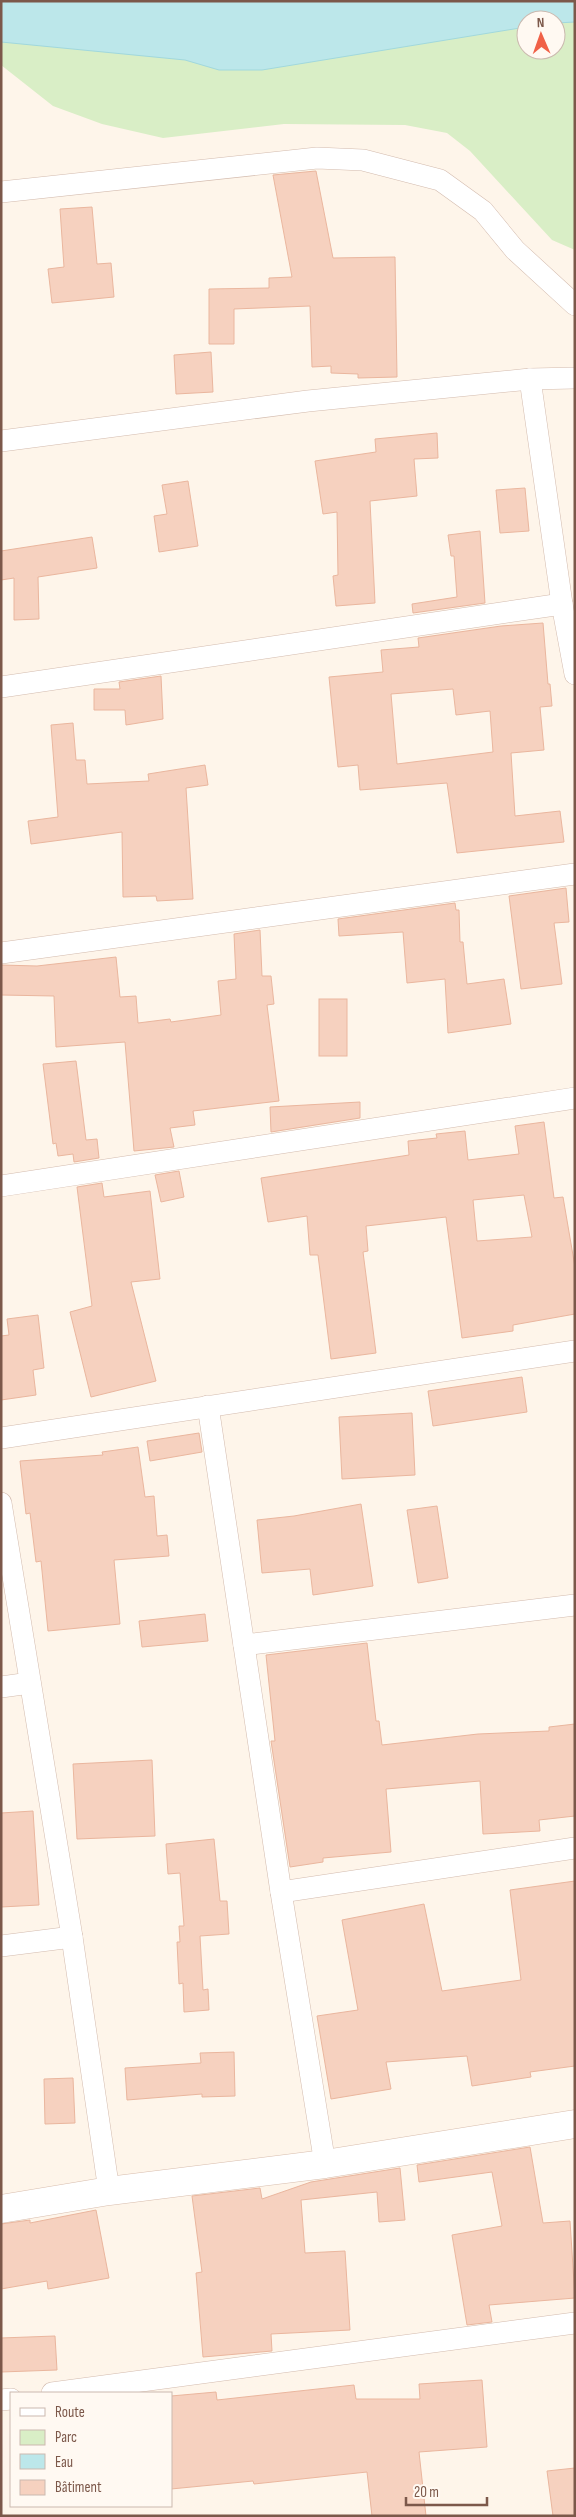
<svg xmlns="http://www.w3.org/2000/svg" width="576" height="2517" font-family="'Sofia Sans Condensed',sans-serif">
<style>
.green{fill:#d9eec6;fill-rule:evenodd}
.water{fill:#bce7ea;stroke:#a1d8dd}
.building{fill:#f6d1bf;stroke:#eab69e;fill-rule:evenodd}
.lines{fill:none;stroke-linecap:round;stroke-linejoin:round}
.street-casing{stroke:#d3bbae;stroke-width:22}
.secondary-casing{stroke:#d8bdad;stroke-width:29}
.street{stroke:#fff;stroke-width:21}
.secondary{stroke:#fff;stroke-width:28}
</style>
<rect width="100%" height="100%" fill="#fef5ea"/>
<path class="green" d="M1 1H575V250L552 240 470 151 447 133 405 125 284 124 163 138 102 124 53 106 1 65ZM526 20H556V50H526Z"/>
<path class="water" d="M1 1H575V22L556 23V20H526V27L262 70H219L185 60 1 42Z"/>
<g class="building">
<path d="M316 171 333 258 395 257 397 377 358 378V374L331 373V366L312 367 310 306 234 309V344H209V289L269 288V278L292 277 273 175Z"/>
<path d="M92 207 97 264 111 263 114 297 52 303 48 269 64 267 60 209Z"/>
<path d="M211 352 213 392 176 394 174 355Z"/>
<path d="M437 433 438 458 414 459 417 496 370 501 375 603 336 606 333 576 338 575 337 512 323 514 315 461 376 452 375 439Z"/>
<path d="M188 481 198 546 159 552 154 516 167 514 162 485Z"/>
<path d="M525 488 529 531 500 533 496 490Z"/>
<path d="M480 531 485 603 413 613 412 604 457 597 454 556H451L448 535Z"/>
<path d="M92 537 97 568 38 577 39 619 14 620V578L1 580V551Z"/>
<path d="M543 623 548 684H550L552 706 540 707 544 750 511 753 515 816 560 811 564 842 457 853 447 783 360 790 358 765 338 767 329 677 383 672 381 650 419 647 418 638 501 626ZM453 689 456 715 490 711 493 752 397 764 391 694Z"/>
<path d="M161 676 163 719 126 725 125 710H94V689H120L119 682Z"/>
<path d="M73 723 76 760H85L87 784 149 781 148 774 205 765 208 785 186 788 193 899 157 901 156 896 123 897 122 832 31 844 28 821 58 817 51 725Z"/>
<path d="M566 888 569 922 554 923 562 984 521 989 509 896Z"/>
<path d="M455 903 456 910H459L460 942H463L467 984 504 979 511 1024 448 1033 445 979 407 983 403 932 339 936 338 919Z"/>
<path d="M260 930 262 976H271L274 1004 267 1005 279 1101 193 1111 195 1125 170 1128 174 1147 134 1151 125 1042 56 1047 54 996 1 995V965L37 966 116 957 120 997 136 996 138 1023 170 1019 171 1022 221 1015 218 981 236 979 234 934Z"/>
<rect x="319" y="999" width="28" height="57"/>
<path d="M76 1061 86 1140 97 1139 99 1158 74 1162 73 1154 58 1156 56 1143 53 1144 43 1064Z"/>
<path d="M360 1102V1118L271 1132 270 1107Z"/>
<path d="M544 1122 554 1198 563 1197 575 1267V1314L513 1325V1331L462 1338 446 1217 366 1226 368 1251 363 1252 376 1353 331 1359 318 1255H310L307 1216 268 1222 261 1178 409 1155 408 1141 437 1138 436 1134 465 1131 468 1160 519 1154 515 1126ZM524 1195 532 1237 477 1241 473 1200Z"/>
<path d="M179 1171 184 1197 161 1202 155 1175Z"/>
<path d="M102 1183 104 1197 150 1191 160 1279 131 1282 156 1381 91 1397 70 1312 92 1306 77 1187Z"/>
<path d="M38 1315 44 1368 33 1370 36 1395 1 1400V1336L9 1335 7 1319Z"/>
<path d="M522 1377 527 1412 433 1426 428 1391Z"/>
<path d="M412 1413 415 1475 342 1479 339 1417Z"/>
<path d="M199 1433 202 1452 150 1461 147 1441Z"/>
<path d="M138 1447 145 1497 154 1496 157 1536 167 1535 169 1556 114 1560 120 1624 48 1631 41 1561 36 1562 30 1513 26 1514 20 1461 103 1455 102 1452Z"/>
<path d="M361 1504 373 1586 313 1595 310 1569 262 1573 257 1520 294 1516Z"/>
<path d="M437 1506 448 1578 418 1583 407 1510Z"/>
<path d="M205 1614 208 1641 142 1647 139 1621Z"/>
<path d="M367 1643 376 1721H379L382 1745 478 1734 549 1731V1727L575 1724V1816L539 1820 540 1831 483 1834 480 1781 386 1789 391 1852 323 1858V1862L290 1867 271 1741H275L266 1655Z"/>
<path d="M152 1760 155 1836 77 1839 73 1764Z"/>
<path d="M33 1811 39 1905 1 1907V1813Z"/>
<path d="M214 1839 220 1901H227L229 1934 200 1936 203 1990 208 1989 209 2010 184 2012 183 1983 179 1984 177 1942H180L179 1926H184L180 1873 168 1874 166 1844Z"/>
<path d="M575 1881V2066L530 2072 531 2077 472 2086 467 2056 386 2062 391 2089 331 2099 317 2016 358 2010 342 1920 424 1904 442 1991 521 1980 510 1890Z"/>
<path d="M234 2052 235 2096 202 2097V2094L127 2100 125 2068 201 2063 200 2053Z"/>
<path d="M73 2078 75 2123 45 2124 44 2079Z"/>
<path d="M530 2147 543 2223 570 2221 575 2298 489 2305 492 2322 467 2325 452 2235 502 2226 492 2172 419 2182 417 2165Z"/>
<path d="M400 2168 405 2220 379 2222 377 2192 301 2200 305 2253 345 2251 350 2330 271 2334 272 2351 203 2357 196 2273 202 2272 192 2196 260 2188 262 2199 311 2182Z"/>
<path d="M96 2210 109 2278 48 2289 47 2281 1 2289V2224L30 2220V2223Z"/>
<path d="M55 2336 57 2370 1 2372V2338Z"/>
<path d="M482 2380 487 2447 419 2452 426 2516H372L367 2472 254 2484 253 2481 171 2489V2396L216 2392 217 2400 354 2385 356 2399H420L419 2384Z"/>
<path d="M575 2468V2516H553L547 2471Z"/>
</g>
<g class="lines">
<defs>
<g id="street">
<path d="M1 192 317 158 363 160 440 180 483 211 515 250 575 305"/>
<path d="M530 379 562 604 575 674"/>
<path d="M1 441 308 401 530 379 575 378"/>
<path d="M1 687 562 604"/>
<path d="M1 953 575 874"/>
<path d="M1 1186 575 1098"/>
<path d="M208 1406 281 1892 325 2164"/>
<path d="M1 1438 575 1351"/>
<path d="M1 1503 72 1937 109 2191"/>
<path d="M244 1645 575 1605"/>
<path d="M1 1687 30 1683"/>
<path d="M281 1892 575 1848"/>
<path d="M1 1946 72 1937"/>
<path d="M52 2393 575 2323"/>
<path d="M1 2400 11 2399"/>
</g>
<path id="secondary" d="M1 2209 109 2191 325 2164 575 2124"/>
</defs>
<use href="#street" class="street-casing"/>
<use href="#secondary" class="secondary-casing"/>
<use href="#street" class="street"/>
<use href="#secondary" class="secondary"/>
</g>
<rect width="576" height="2517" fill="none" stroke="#7c584a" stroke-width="5"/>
<rect x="10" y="2392" width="162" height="115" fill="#fff9f2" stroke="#cbb9af"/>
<rect x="20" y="2408" width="25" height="8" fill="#ffffff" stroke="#cbb9af"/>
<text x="55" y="2417" font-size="15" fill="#7c584a">Route</text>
<rect x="20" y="2430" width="25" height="15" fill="#d9eec6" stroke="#cbb9af"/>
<text x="55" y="2442" font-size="15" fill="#7c584a">Parc</text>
<rect x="20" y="2454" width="25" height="15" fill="#bce7ea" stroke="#cbb9af"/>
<text x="55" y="2467" font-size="15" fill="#7c584a">Eau</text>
<rect x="20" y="2480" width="25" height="15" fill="#f6d1bf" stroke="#cbb9af"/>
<text x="55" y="2492" font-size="15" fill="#7c584a">Bâtiment</text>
<g transform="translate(541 35) rotate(358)"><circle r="24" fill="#fff9f2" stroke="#cbb9af"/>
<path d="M0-4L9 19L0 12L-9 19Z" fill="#f06147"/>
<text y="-8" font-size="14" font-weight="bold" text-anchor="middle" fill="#7c584a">N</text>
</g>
<path d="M406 2497v8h81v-8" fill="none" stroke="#7c584a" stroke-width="2.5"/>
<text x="414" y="2497" font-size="15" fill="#7c584a" stroke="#fff9f2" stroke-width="4" paint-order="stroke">20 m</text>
</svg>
